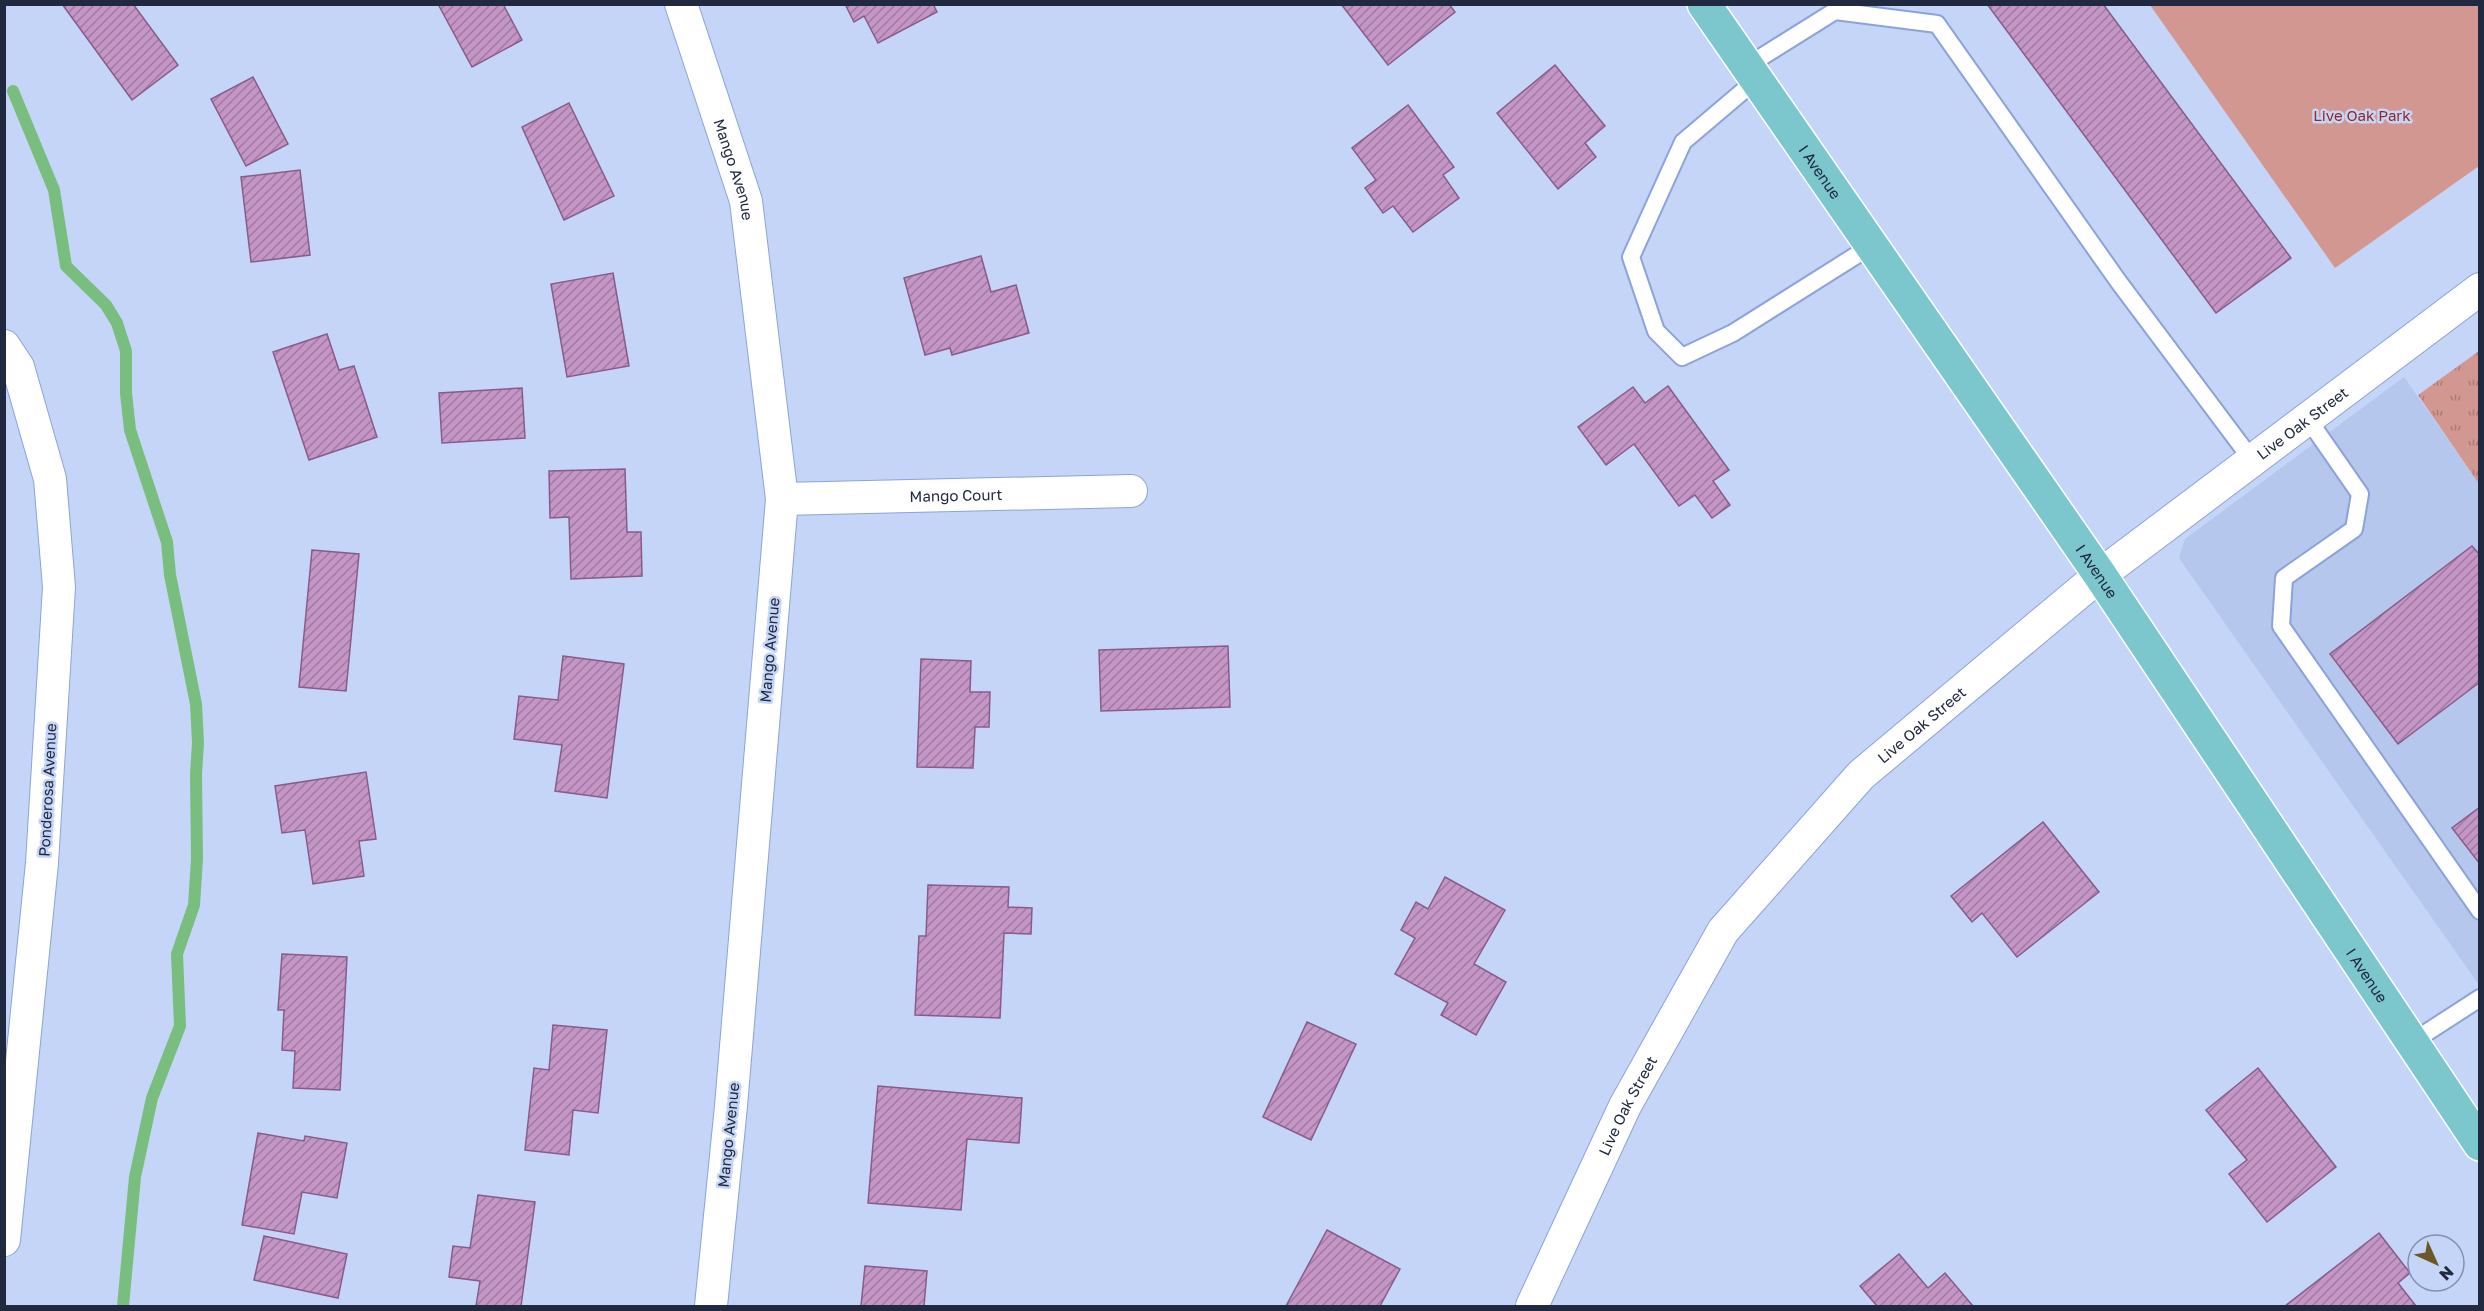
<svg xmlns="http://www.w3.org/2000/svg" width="2484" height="1311" font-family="'Golos Text',sans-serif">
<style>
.built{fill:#b6c7ed}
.grass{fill:url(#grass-tufts)}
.park{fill:#d39791}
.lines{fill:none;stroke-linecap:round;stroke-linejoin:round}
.stream{stroke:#7abe7f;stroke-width:12}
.building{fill:url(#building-hatch);stroke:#885c89;stroke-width:1.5}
.service-casing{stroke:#8ba3da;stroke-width:20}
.minor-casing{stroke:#8ba3da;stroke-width:34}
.primary-casing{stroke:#fff;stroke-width:36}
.service{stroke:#fff;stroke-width:16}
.minor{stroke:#fff;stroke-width:32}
.primary{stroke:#7cc6ce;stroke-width:33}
.labels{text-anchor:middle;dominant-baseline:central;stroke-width:5;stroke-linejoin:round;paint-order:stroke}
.park-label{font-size:15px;fill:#932826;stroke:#c5d5f8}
.street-label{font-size:15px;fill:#20293f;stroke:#c5d5f8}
</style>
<defs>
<pattern id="grass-tufts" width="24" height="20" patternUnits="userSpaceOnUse" patternTransform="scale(1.5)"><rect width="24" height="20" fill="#d39791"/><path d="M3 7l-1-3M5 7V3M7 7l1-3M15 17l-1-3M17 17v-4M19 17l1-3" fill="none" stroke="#ab7b78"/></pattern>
<pattern id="building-hatch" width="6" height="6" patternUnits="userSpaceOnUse" patternTransform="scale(1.5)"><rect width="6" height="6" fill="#c495c5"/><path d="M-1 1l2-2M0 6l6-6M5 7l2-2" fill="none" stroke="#9f7aa1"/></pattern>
</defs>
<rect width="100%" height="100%" fill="#c5d5f8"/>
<path class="built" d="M2404 377 2479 484V985L2179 558 2185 539Z"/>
<path class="grass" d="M2479 351V484L2418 395Z"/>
<path class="park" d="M2150 5H2479V166L2335 268Z"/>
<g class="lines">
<path class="stream" d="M13 91 54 190 66 266 106 305 117 323 126 351V393L130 430 167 542 170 575 196 704 198 743 196 774 197 859 194 905 177 954 180 1026 152 1098 135 1177 123 1306"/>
</g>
<g class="building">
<path d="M62 4H133L178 65 132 100Z"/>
<path d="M438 4H503L522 40 472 67Z"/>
<path d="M845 4H933L937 12 878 43 864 16 854 22Z"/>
<path d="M1341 4H1449L1455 12 1388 65Z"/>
<path d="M1987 4H2103L2291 258 2216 313Z"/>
<path d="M1555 65 1605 126 1585 143 1596 157 1558 189 1497 113Z"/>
<path d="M253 77 288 144 246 166 211 99Z"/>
<path d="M569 103 614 196 564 220 522 127Z"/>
<path d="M1408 105 1454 167 1443 175 1459 198 1413 232 1393 206 1383 213 1365 188 1376 180 1352 148Z"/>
<path d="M300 170 310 255 251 262 241 177Z"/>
<path d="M981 256 991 292 1016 285 1029 333 952 355 950 348 925 355 904 278Z"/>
<path d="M613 273 629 366 567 377 551 284Z"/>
<path d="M327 334 339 370 354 366 377 437 309 460 273 352Z"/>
<path d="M1668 386 1729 470 1713 481 1730 505 1712 518 1695 495 1679 506 1634 444 1606 465 1578 427 1633 387 1645 403Z"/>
<path d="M522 388 525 438 442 443 439 393Z"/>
<path d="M625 469 627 532H641L642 576 571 579 569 517 550 518 549 471Z"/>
<path d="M2472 546 2480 555V682L2398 744 2330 654Z"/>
<path d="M312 550 359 554 346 691 299 687Z"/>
<path d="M1228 646 1230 707 1101 711 1099 650Z"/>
<path d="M563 656 624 664 607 798 555 791 562 745 514 739 519 696 558 700Z"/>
<path d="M921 659 971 661 970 692H990L989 727H975L973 768 917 767Z"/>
<path d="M366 772 376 839 359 841 364 876 313 884 305 830 282 833 275 786Z"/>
<path d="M2480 807V864L2452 828Z"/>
<path d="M2043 822 2099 892 2017 957 1982 913 1972 922 1951 896Z"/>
<path d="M1445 877 1505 910 1474 964 1506 982 1476 1035 1441 1015 1448 1003 1395 974 1415 938 1401 930 1416 902 1428 909Z"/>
<path d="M928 885 1009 887 1008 907 1032 908 1031 934 1004 933 1000 1018 915 1015 919 936H926Z"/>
<path d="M282 954 347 957 340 1090 293 1088 295 1051 282 1050 284 1010H278Z"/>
<path d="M1307 1022 1356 1044 1311 1140 1263 1117Z"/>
<path d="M553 1025 607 1030 598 1113 573 1110 569 1155 525 1150 534 1068 549 1070Z"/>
<path d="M2258 1068 2336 1167 2267 1222 2229 1174 2247 1160 2206 1110Z"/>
<path d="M878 1086 1022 1098 1019 1143 967 1139 961 1210 868 1203Z"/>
<path d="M258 1133 304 1141 305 1136 347 1143 337 1198 302 1192 294 1234 242 1225Z"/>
<path d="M478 1195 535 1202 521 1306H476L480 1281 449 1277 453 1246 470 1248Z"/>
<path d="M1327 1230 1400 1269 1380 1306H1286Z"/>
<path d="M2379 1233 2410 1273 2398 1283 2416 1306H2285Z"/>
<path d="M264 1236 347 1254 338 1298 254 1280Z"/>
<path d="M1899 1254 1928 1288 1945 1273 1973 1306H1877L1860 1286Z"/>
<path d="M865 1266 927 1271 924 1306H861Z"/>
</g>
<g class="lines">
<defs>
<g id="service">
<path d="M1747 66 1835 11 1937 24 2118 281 2252 460"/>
<path d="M1756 80 1683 142 1631 257 1656 331 1682 357 1733 333 1871 246"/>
<path d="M2308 419 2360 494 2354 529 2284 578 2281 626 2480 911"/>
<path d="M2412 1042 2480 998"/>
</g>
<g id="minor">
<path id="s1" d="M681 4 746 201 782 499 731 1106 711 1306"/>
<path d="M4 346 18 367 50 479 59 587 42 863 4 1240"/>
<path id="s2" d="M782 499 1131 491"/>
<path id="s3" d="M1532 1306 1625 1106 1723 931 1861 775 2100 575 2480 289"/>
</g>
<g id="primary">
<path id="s4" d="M1704 4 2100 575 2480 1144"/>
</g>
</defs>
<use href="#service" class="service-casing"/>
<use href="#minor" class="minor-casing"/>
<use href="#primary" class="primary-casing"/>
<use href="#service" class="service"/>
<use href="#minor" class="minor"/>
<use href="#primary" class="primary"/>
</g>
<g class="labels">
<g class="park-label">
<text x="2362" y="115">Live Oak Park</text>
</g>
<g class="street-label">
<text stroke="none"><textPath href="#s1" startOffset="174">Mango Avenue</textPath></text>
<text stroke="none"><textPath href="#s4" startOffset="204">I Avenue</textPath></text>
<text stroke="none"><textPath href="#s3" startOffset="1194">Live Oak Street</textPath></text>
<text stroke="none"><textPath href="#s2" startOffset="174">Mango Court</textPath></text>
<text stroke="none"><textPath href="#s4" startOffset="690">I Avenue</textPath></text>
<text transform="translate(769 650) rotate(-85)">Mango Avenue</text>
<text stroke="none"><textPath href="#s3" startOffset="708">Live Oak Street</textPath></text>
<text transform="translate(47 790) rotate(-87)">Ponderosa Avenue</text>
<text stroke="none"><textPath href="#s4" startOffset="1176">I Avenue</textPath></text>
<text stroke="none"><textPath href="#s3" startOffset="222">Live Oak Street</textPath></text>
<text transform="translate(728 1135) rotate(-84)">Mango Avenue</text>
</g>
</g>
<rect width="2484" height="1311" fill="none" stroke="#20293f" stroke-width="12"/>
<g transform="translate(2436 1263) rotate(135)"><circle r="28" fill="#c5d5f8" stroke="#8390ae" stroke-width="1.5"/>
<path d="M0-4.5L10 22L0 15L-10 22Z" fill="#6c5726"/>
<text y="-9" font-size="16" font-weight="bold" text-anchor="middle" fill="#20293f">N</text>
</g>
</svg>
